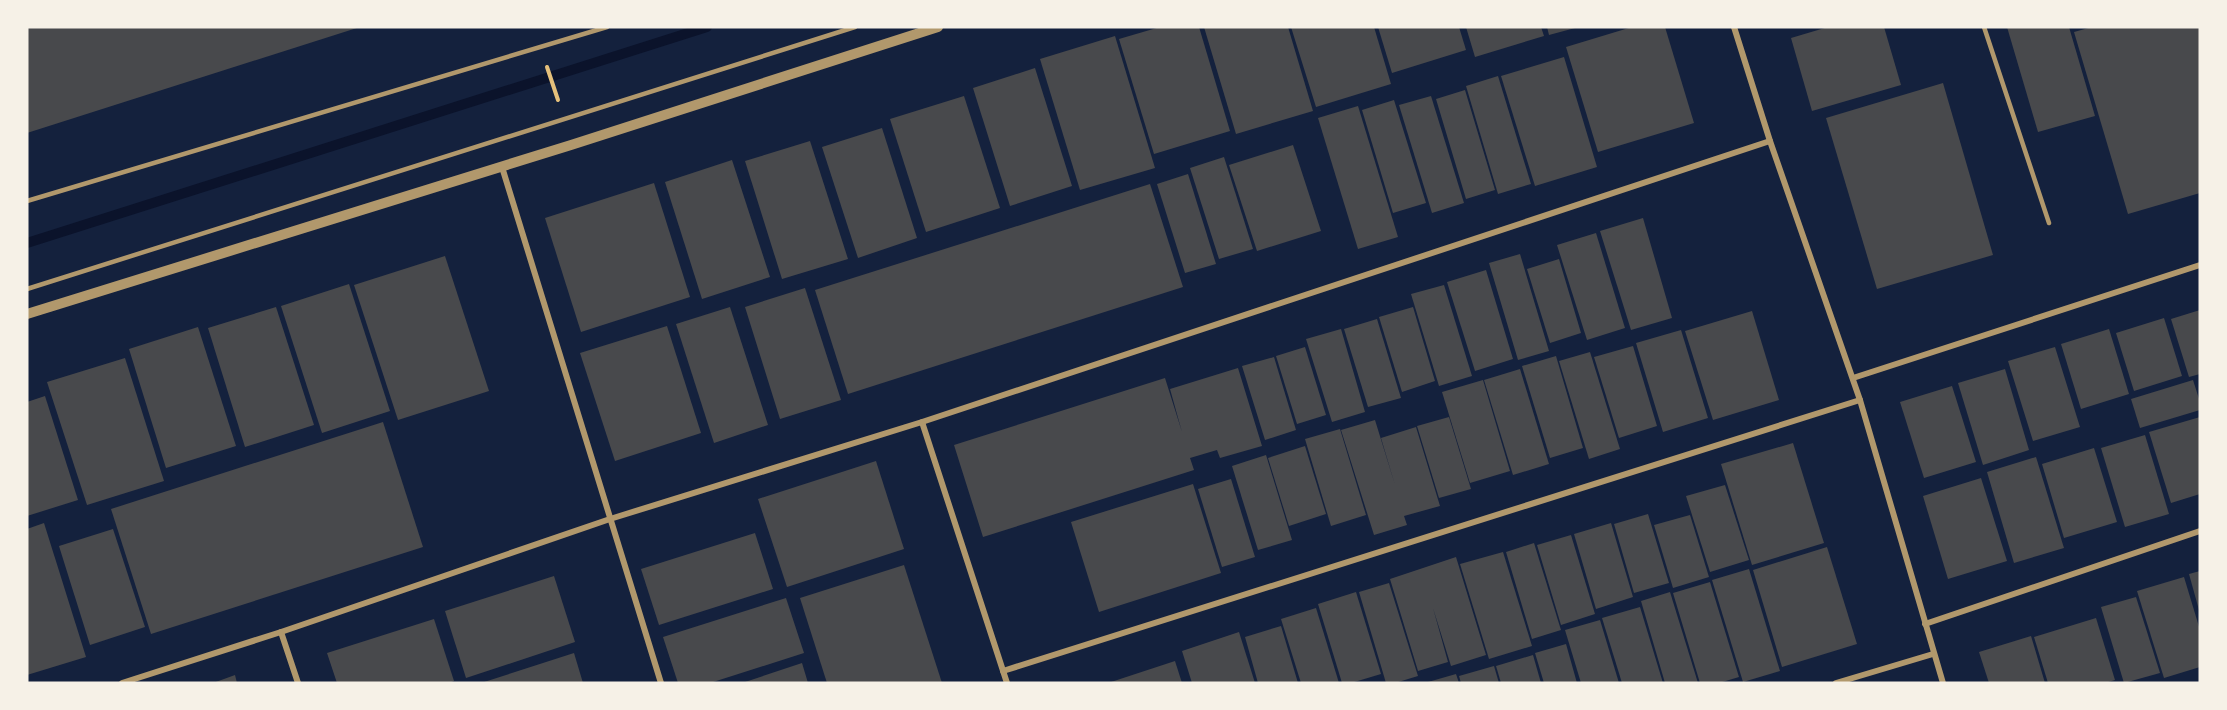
<svg xmlns="http://www.w3.org/2000/svg" width="2227" height="710" font-family="Manrope,sans-serif">
<style>
.lines{fill:none;stroke-linecap:round;stroke-linejoin:round}
.stream{stroke:#0b132b;stroke-width:10}
.building{fill:#48494c}
.path{stroke:#e5c07b;stroke-width:4}
.service{stroke:#b1986c;stroke-width:4.5}
.minor{stroke:#b1986c;stroke-width:6}
.tertiary{stroke:#b1986c;stroke-width:10}
</style>
<rect width="100%" height="100%" fill="#14213d"/>
<g class="lines">
<path class="stream" d="M27 243 707 27"/>
</g>
<g class="building">
<path d="M27 27H360L27 133Z"/>
<path d="M1160 27H1199L1230 131 1154 154 1119 39Z"/>
<path d="M1204 27H1288L1313 111 1236 134Z"/>
<path d="M1291 27H1374L1391 84 1316 107Z"/>
<path d="M1378 27H1459L1466 50 1392 73Z"/>
<path d="M1466 27H1541L1544 36 1475 57Z"/>
<path d="M1547 27H1575V28L1549 35Z"/>
<path d="M1632 27H1665L1694 123 1598 152 1566 47Z"/>
<path d="M1828 27H1884L1901 85 1812 111 1791 38Z"/>
<path d="M2007 27H2069L2095 116 2038 132Z"/>
<path d="M2092 27H2200V193L2128 214 2074 32Z"/>
<path d="M1115 36 1155 168 1080 190 1040 59Z"/>
<path d="M1564 57 1597 167 1535 186 1501 76Z"/>
<path d="M1035 68 1072 186 1010 206 973 88Z"/>
<path d="M1498 76 1531 184 1498 194 1466 86Z"/>
<path d="M1943 83 1993 255 1877 289 1826 118Z"/>
<path d="M1465 90 1495 190 1466 199 1436 99Z"/>
<path d="M964 96 1000 208 926 232 890 119Z"/>
<path d="M1431 96 1464 203 1432 213 1399 105Z"/>
<path d="M1394 100 1426 203 1393 213 1362 110Z"/>
<path d="M1358 106 1398 237 1358 249 1318 118Z"/>
<path d="M882 128 917 238 858 258 822 147Z"/>
<path d="M810 141 848 259 782 279 745 161Z"/>
<path d="M1293 145 1321 231 1257 251 1229 165Z"/>
<path d="M1224 157 1253 249 1219 259 1190 168Z"/>
<path d="M732 160 770 277 702 299 665 182Z"/>
<path d="M1188 174 1216 264 1185 273 1157 184Z"/>
<path d="M654 183 690 297 581 332 545 218Z"/>
<path d="M1150 184 1183 287 848 394 815 290Z"/>
<path d="M1643 218 1672 318 1631 330 1600 231Z"/>
<path d="M1596 233 1625 328 1587 340 1557 245Z"/>
<path d="M1520 254 1549 351 1518 360 1489 263Z"/>
<path d="M445 256 489 391 398 420 354 285Z"/>
<path d="M1559 259 1581 333 1550 343 1527 269Z"/>
<path d="M1486 270 1513 359 1475 371 1447 282Z"/>
<path d="M349 284 390 411 322 433 281 306Z"/>
<path d="M1444 285 1472 376 1439 386 1411 294Z"/>
<path d="M805 288 841 400 780 419 745 307Z"/>
<path d="M276 307 314 425 245 447 208 328Z"/>
<path d="M730 307 768 425 714 443 676 324Z"/>
<path d="M1413 307 1435 381 1402 392 1379 317Z"/>
<path d="M2200 310V374L2189 377 2171 319Z"/>
<path d="M1752 311 1779 400 1713 420 1685 331Z"/>
<path d="M2164 318 2182 376 2134 391 2116 333Z"/>
<path d="M1377 319 1401 398 1368 407 1344 329Z"/>
<path d="M667 326 701 433 615 461 580 353Z"/>
<path d="M198 327 236 446 166 468 129 349Z"/>
<path d="M1341 329 1365 412 1332 422 1306 339Z"/>
<path d="M2109 329 2129 394 2081 409 2061 344Z"/>
<path d="M1681 330 1708 418 1663 432 1636 343Z"/>
<path d="M1633 346 1657 426 1619 438 1594 357Z"/>
<path d="M1305 347 1326 415 1297 424 1276 356Z"/>
<path d="M2055 347 2080 427 2033 441 2008 361Z"/>
<path d="M1590 352 1620 449 1589 459 1559 361Z"/>
<path d="M1556 356 1583 448 1550 458 1522 366Z"/>
<path d="M1274 357 1296 430 1265 440 1242 366Z"/>
<path d="M125 358 164 481 87 505 47 382Z"/>
<path d="M1238 368 1262 446 1220 458 1217 450 1190 458 1194 470 983 537 954 445 1165 378 1182 432 1170 389Z"/>
<path d="M1520 369 1549 464 1513 475 1484 380Z"/>
<path d="M2005 369 2029 450 1983 465 1958 383Z"/>
<path d="M1483 380 1510 471 1470 483 1442 392Z"/>
<path d="M2193 380 2200 402V410L2140 428 2131 399Z"/>
<path d="M1952 386 1976 462 1924 478 1900 402Z"/>
<path d="M45 396 78 500 27 516V402Z"/>
<path d="M1449 417 1471 489 1439 498 1417 426Z"/>
<path d="M2200 417V494L2171 503 2149 432Z"/>
<path d="M1375 420 1395 485 1381 438 1416 427 1440 506 1404 516 1407 525 1374 535 1341 430Z"/>
<path d="M383 422 423 547 151 634 111 509Z"/>
<path d="M1340 429 1366 515 1331 526 1305 439Z"/>
<path d="M2145 435 2169 514 2125 527 2101 448Z"/>
<path d="M1793 443 1824 543 1752 565 1721 464Z"/>
<path d="M1305 446 1326 514 1289 526 1268 458Z"/>
<path d="M2094 448 2117 522 2064 538 2042 464Z"/>
<path d="M1266 455 1292 540 1258 550 1232 466Z"/>
<path d="M2036 457 2064 548 2014 563 1987 472Z"/>
<path d="M876 461 904 549 787 587 758 499Z"/>
<path d="M1981 478 2007 561 1948 579 1923 496Z"/>
<path d="M1231 479 1255 557 1222 567 1198 489Z"/>
<path d="M1193 484 1221 573 1099 612 1071 522Z"/>
<path d="M1725 485 1749 560 1710 572 1686 496Z"/>
<path d="M1648 514 1669 583 1634 593 1614 524Z"/>
<path d="M1690 515 1709 577 1673 588 1654 525Z"/>
<path d="M44 523 86 657 27 675V529Z"/>
<path d="M1611 523 1633 597 1596 609 1574 534Z"/>
<path d="M113 529 145 627 90 645 59 546Z"/>
<path d="M755 533 773 589 659 625 641 569Z"/>
<path d="M1571 535 1595 614 1561 625 1537 545Z"/>
<path d="M1534 543 1561 630 1532 639 1506 552Z"/>
<path d="M1827 547 1857 644 1782 667 1753 570Z"/>
<path d="M1503 552 1532 646 1489 659 1460 564Z"/>
<path d="M1456 557 1486 655 1451 666 1433 608 1448 662 1418 671 1390 579Z"/>
<path d="M904 565 942 683H827L800 598Z"/>
<path d="M1749 569 1780 671 1743 682 1712 580Z"/>
<path d="M2200 571V610H2199L2189 574Z"/>
<path d="M554 576 575 642 466 678 445 611Z"/>
<path d="M2184 577 2200 630V667L2164 678 2137 591Z"/>
<path d="M1710 582 1739 677 1719 683H1700L1673 593Z"/>
<path d="M1389 583 1418 676 1395 683H1386L1359 592Z"/>
<path d="M1356 592 1381 674 1351 683H1342L1318 604Z"/>
<path d="M1670 592 1698 683H1665L1641 601Z"/>
<path d="M2136 597 2160 673 2124 683 2101 607Z"/>
<path d="M786 598 804 653 710 683H678L663 637Z"/>
<path d="M1640 607 1663 683H1622L1602 618Z"/>
<path d="M1316 608 1339 683H1301L1281 619Z"/>
<path d="M2096 618 2115 680 2105 683H2048L2034 637Z"/>
<path d="M434 619 454 681 449 683H337L327 653Z"/>
<path d="M1600 620 1619 683H1581L1565 630Z"/>
<path d="M1281 626 1298 683H1258L1245 637Z"/>
<path d="M1239 632 1255 683H1192L1182 651Z"/>
<path d="M2031 636 2045 683H1989L1979 652Z"/>
<path d="M1566 644 1577 683H1544L1535 653Z"/>
<path d="M574 653 583 683H481Z"/>
<path d="M1533 655 1541 683H1501L1496 666Z"/>
<path d="M1175 661 1182 683H1111V682Z"/>
<path d="M802 663 808 683H742Z"/>
<path d="M1494 666 1499 683H1461L1459 676Z"/>
<path d="M1456 674 1459 683H1428V682Z"/>
<path d="M235 675 237 683H213Z"/>
</g>
<g class="lines">
<path class="path" d="M547 67 558 100"/>
<g class="service">
<path d="M1984 27 2049 223"/>
<path d="M27 201 607 27"/>
<path d="M27 289 855 27"/>
</g>
<g class="minor">
<path d="M1734 27 1770 141 1860 400 1943 683"/>
<path d="M502 167 661 683"/>
<path d="M1853 378 2200 265"/>
<path d="M922 422 1007 683"/>
<path d="M1925 624 2200 531"/>
<path d="M281 632 298 683"/>
<path d="M1003 671 1860 400"/>
<path d="M122 683 281 632 610 519 922 422 1770 141"/>
<path d="M1836 683 1933 654"/>
</g>
<path class="tertiary" d="M27 314 571 145 938 27"/>
</g>
<rect width="2227" height="710" fill="none" stroke="#f6f1e7" stroke-width="57"/>
</svg>
